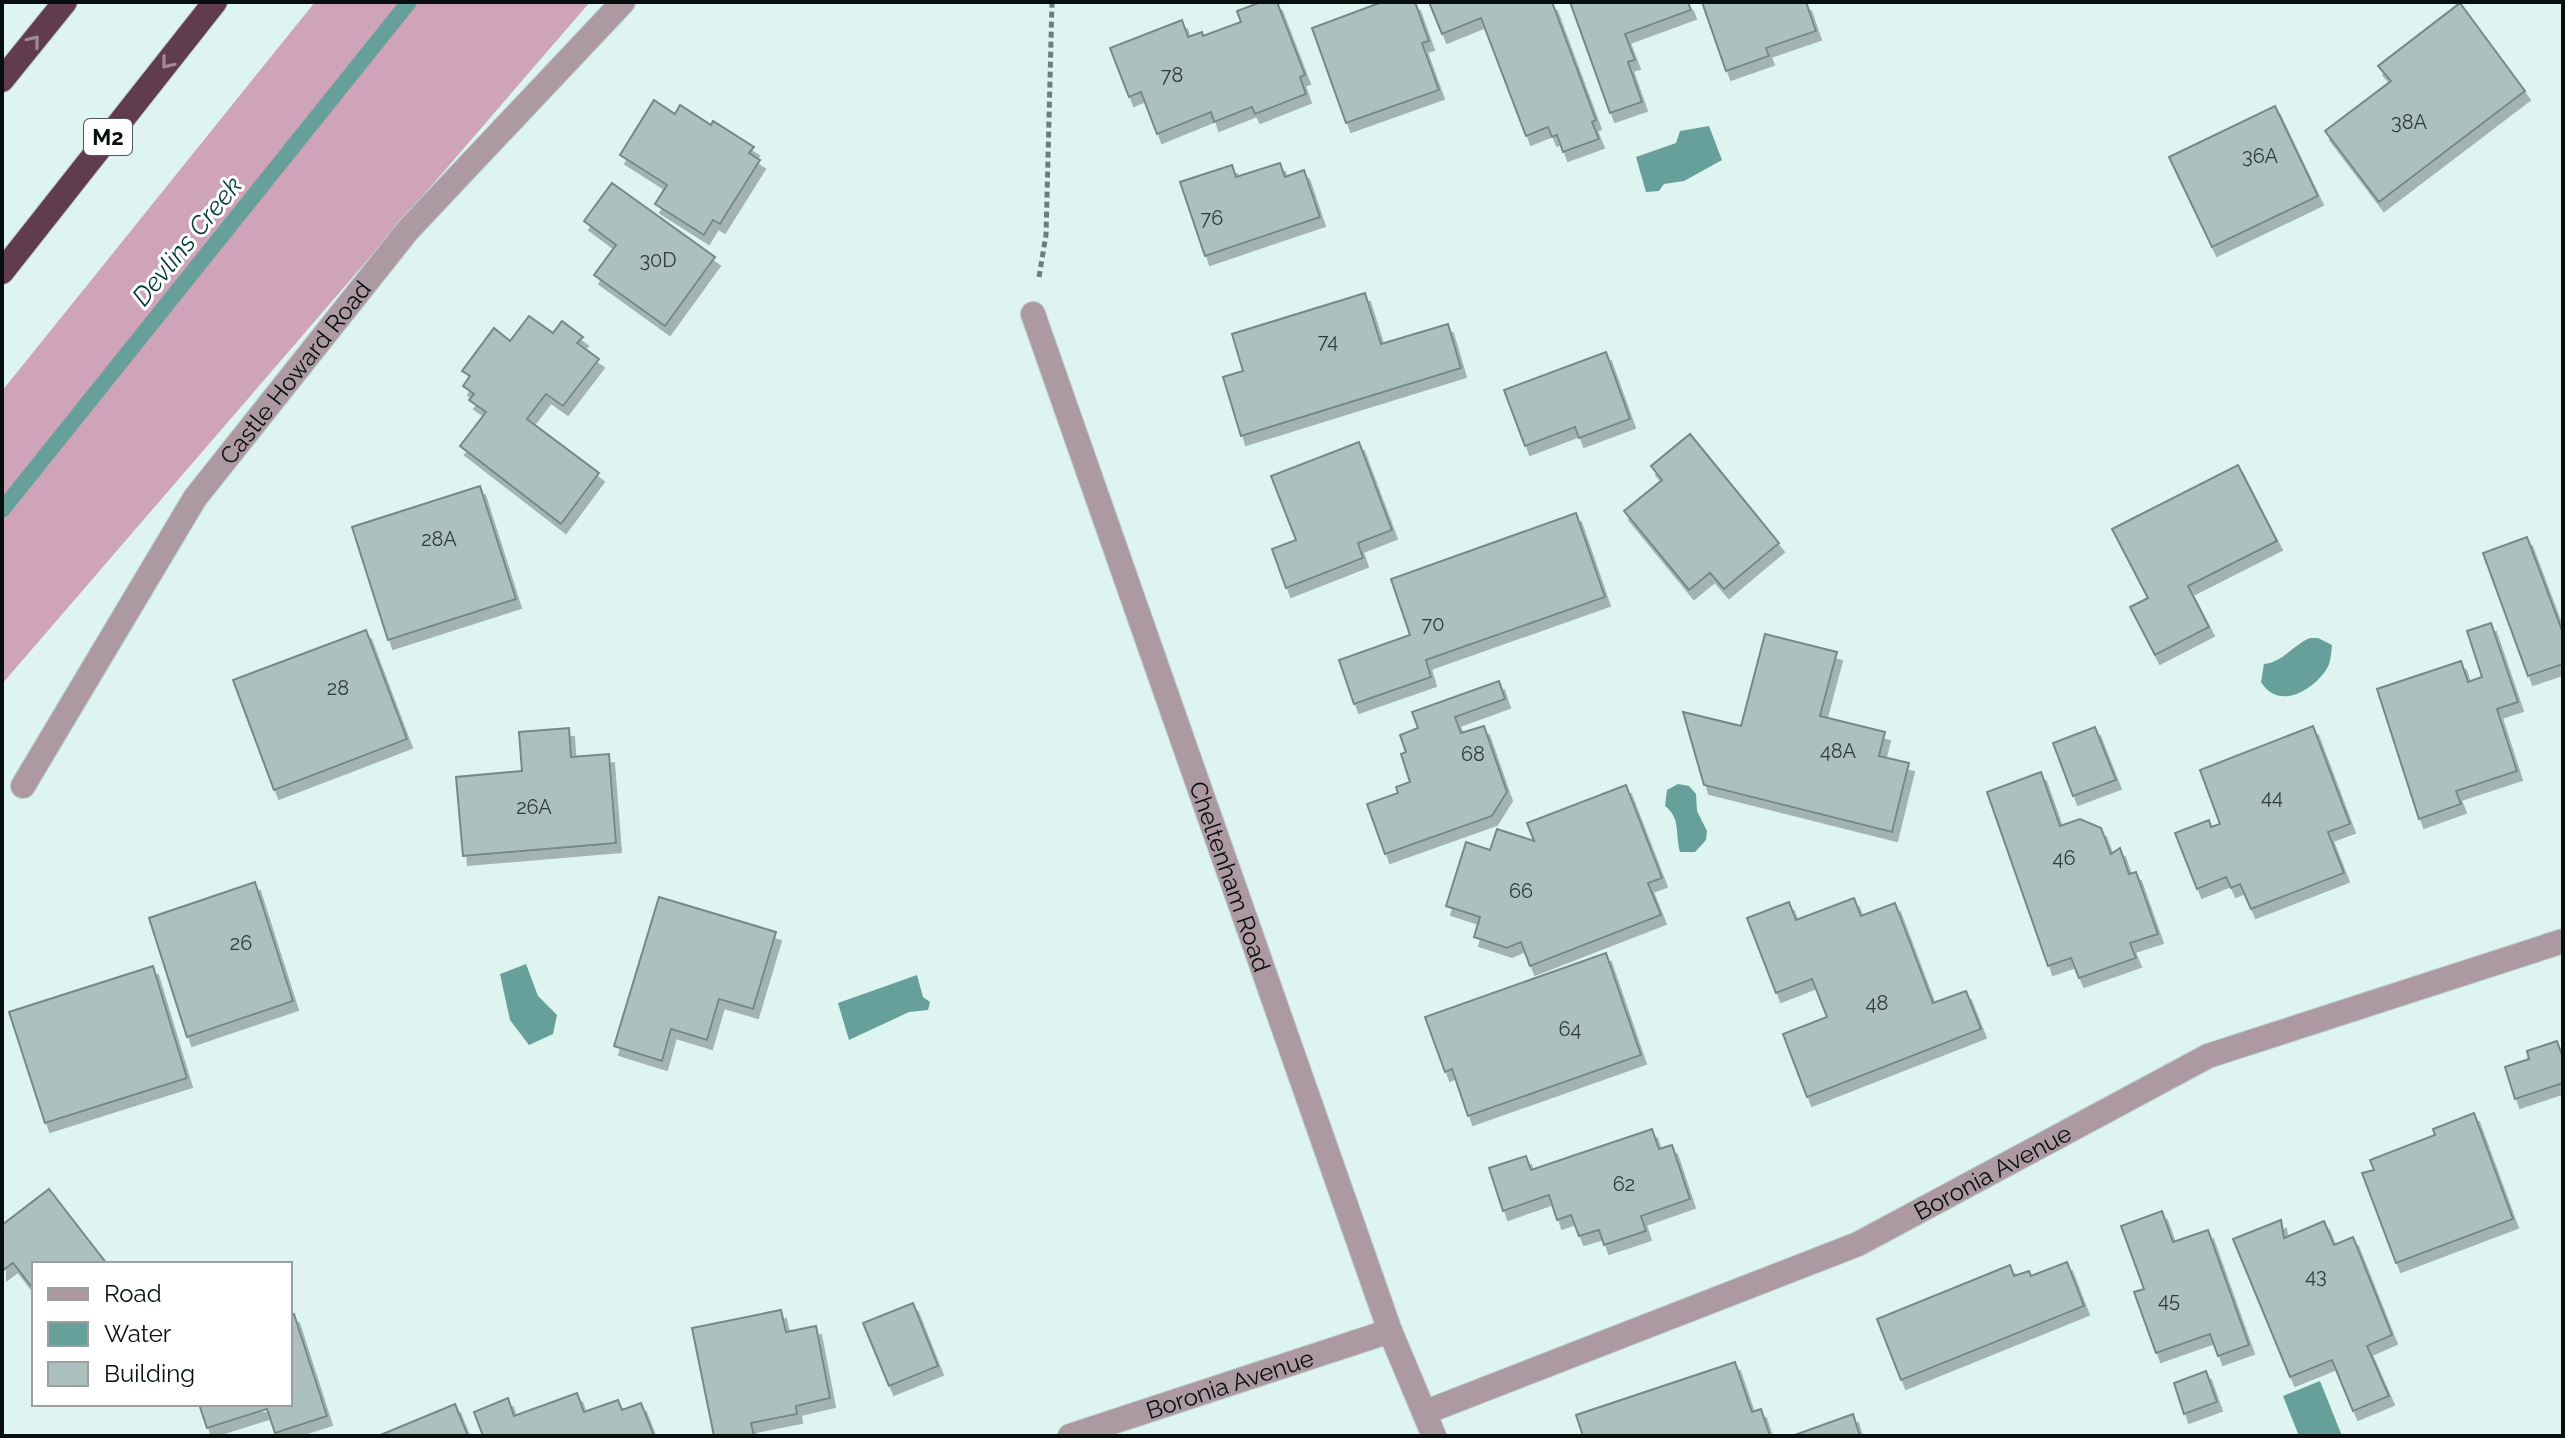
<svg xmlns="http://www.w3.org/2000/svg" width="2565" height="1438" font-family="Raleway,sans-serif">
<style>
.forest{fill:#cfa3b8}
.water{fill:#679f9b}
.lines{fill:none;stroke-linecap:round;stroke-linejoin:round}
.stream{stroke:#679f9b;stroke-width:16}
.building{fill:#acc1bf;stroke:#748987;stroke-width:2;filter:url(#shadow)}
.street-casing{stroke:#bbcfcd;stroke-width:26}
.highway-casing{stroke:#bbcfcd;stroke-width:26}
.path{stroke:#6e7d7b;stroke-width:5;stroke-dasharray:6 4;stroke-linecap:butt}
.street{stroke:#ad99a2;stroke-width:24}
.highway{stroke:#613c4e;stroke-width:24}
.oneway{stroke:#a08a95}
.labels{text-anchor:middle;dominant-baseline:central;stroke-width:6;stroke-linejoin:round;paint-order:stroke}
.number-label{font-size:20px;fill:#303b3a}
.shield{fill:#fff;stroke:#515656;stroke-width:2}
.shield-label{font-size:22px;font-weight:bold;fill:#070e0e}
.street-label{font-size:24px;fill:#070e0e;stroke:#fff}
.water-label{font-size:26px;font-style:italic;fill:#053c3a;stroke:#fff}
</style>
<defs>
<filter id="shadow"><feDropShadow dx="5" dy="9" stdDeviation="0" flood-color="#0004"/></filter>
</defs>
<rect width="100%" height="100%" fill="#ddf4f1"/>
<path class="forest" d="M315 2H590L2 684V391Z"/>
<g class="water">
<path d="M1709 126 1722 160 1684 181 1664 184 1659 191 1646 192 1636 157 1676 143 1680 131Z"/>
<path d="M2310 638H2318L2332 645C2331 654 2331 663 2326 670 2311 692 2278 710 2261 682L2264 664C2283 662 2293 645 2310 638Z"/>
<path d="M1678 784 1689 786 1696 794 1697 811 1707 831 1706 840 1695 852H1680C1675 834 1681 818 1665 806L1667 790Z"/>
<path d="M526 964 538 996 557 1015 553 1034 529 1045 510 1020 500 974Z"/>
<path d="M917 975 923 997 930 1002 928 1010 909 1012 849 1040 838 1003Z"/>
<path d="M2320 1381 2342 1436H2299L2283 1396Z"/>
</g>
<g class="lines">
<path class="stream" d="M2 510 409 2"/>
</g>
<g class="building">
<path d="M1261 2H1277L1305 75 1300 77 1306 94 1255 114 1252 107 1214 122 1211 112 1157 134 1141 92 1129 97 1110 48 1182 20 1188 37 1202 32 1203 36 1241 22 1237 11Z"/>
<path d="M1382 2H1415L1429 41 1422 43 1439 90 1346 123 1312 28Z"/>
<path d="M1429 2H1552L1596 120 1592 122 1599 139 1563 152 1557 135 1552 137 1548 127 1526 136 1481 18 1442 34Z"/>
<path d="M1570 2H1688L1691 10 1625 34 1635 60 1628 62 1642 102 1610 113Z"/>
<path d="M1702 2H1806L1816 31 1766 48 1769 56 1726 71Z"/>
<path d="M2460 3 2525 91 2379 202 2325 131 2391 81 2378 66Z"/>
<path d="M654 100 675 114 680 105 711 125 713 121 754 147 749 153 760 160 720 224 713 220 704 235 655 204 667 185 620 155Z"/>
<path d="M2275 106 2318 196 2212 247 2169 157Z"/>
<path d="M1280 163 1285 177 1304 170 1320 217 1205 256 1180 182 1232 165 1236 177Z"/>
<path d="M612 183 715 257 665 326 594 275 616 245 584 221Z"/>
<path d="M1365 293 1381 344 1448 324 1461 368 1241 436 1223 377 1243 371 1232 334Z"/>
<path d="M529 316 553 333 562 321 583 337 577 343 599 359 563 406 546 394 527 419 599 473 561 524 460 446 486 412 469 400 474 394 463 386 470 376 462 371 494 328 510 341Z"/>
<path d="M1606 352 1630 419 1579 438 1575 427 1525 446 1504 390Z"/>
<path d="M1690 434 1779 543 1724 589 1710 573 1689 590 1624 511 1662 480 1651 466Z"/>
<path d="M1359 442 1392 530 1358 543 1363 558 1286 588 1272 549 1296 540 1271 476Z"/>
<path d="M2238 465 2277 541 2188 586 2209 627 2155 655 2130 607 2148 598 2112 529Z"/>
<path d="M480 486 516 599 388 640 352 527Z"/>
<path d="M1576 513 1605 597 1426 660 1431 677 1354 704 1339 660 1410 635 1391 579Z"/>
<path d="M2527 537 2563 633V664L2528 676 2483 553Z"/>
<path d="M2491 623 2518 702 2497 709 2517 771 2456 791 2461 804 2419 819 2377 689 2461 661 2468 682 2482 677 2467 631Z"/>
<path d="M366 630 407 739 274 790 233 680Z"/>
<path d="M1765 634 1837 652 1820 716 1885 732 1879 756 1909 763 1892 832 1704 785 1683 712 1741 726Z"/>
<path d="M1499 681 1505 699 1455 717 1461 733 1484 726 1507 792 1492 816 1385 854 1367 804 1398 793 1396 787 1410 782 1401 754 1406 752 1400 735 1418 728 1412 712Z"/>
<path d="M2313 726 2350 824 2328 832 2344 873 2251 909 2240 884 2231 888 2226 877 2197 889 2175 833 2209 820 2211 827 2220 824 2200 770Z"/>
<path d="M2095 727 2116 780 2073 796 2053 743Z"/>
<path d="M569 728 571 757 609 754 616 843 463 856 456 777 522 771 519 732Z"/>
<path d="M2041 772 2060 826 2080 819 2101 828 2111 854 2120 848 2129 874 2136 872 2158 934 2130 943 2136 958 2079 978 2071 958 2048 966 1987 792Z"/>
<path d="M1626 785 1662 878 1648 883 1661 915 1530 966 1521 942 1507 948 1474 937 1480 917 1446 906 1466 842 1490 850 1497 829 1534 841 1527 823Z"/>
<path d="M255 882 293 1001 187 1037 149 918Z"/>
<path d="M659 897 776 932 753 1009 719 999 707 1040 671 1029 662 1061 614 1046Z"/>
<path d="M1854 898 1861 916 1895 903 1933 1003 1966 991 1981 1029 1807 1097 1783 1034 1827 1017 1812 979 1776 993 1747 918 1789 902 1796 920Z"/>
<path d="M1606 953 1641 1055 1468 1116 1452 1069 1445 1072 1425 1017Z"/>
<path d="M153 966 187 1078 45 1123 9 1012Z"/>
<path d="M2557 1041 2563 1058V1083L2515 1099 2505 1067 2529 1059 2527 1051Z"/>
<path d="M2474 1113 2513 1219 2396 1263 2362 1173 2374 1170 2370 1160 2435 1135 2433 1129Z"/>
<path d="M1652 1129 1659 1149 1672 1145 1690 1199 1641 1216 1646 1231 1604 1245 1599 1230 1579 1236 1571 1215 1557 1220 1549 1195 1503 1211 1489 1168 1526 1156 1531 1170Z"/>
<path d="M49 1189 107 1264H34V1290L13 1263 2 1271V1225Z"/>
<path d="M2162 1211 2173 1242 2208 1230 2249 1345 2218 1356 2210 1334 2156 1353 2134 1292 2144 1289 2121 1226Z"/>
<path d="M2281 1220 2284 1238 2324 1221 2334 1245 2353 1237 2392 1335 2367 1346 2389 1396 2353 1411 2332 1360 2290 1377 2233 1239Z"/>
<path d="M2067 1262 2084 1306 1901 1380 1877 1319 2010 1265 2014 1276 2029 1271 2031 1276Z"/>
<path d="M913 1303 938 1366 889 1386 863 1323Z"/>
<path d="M781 1310 786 1332 816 1326 830 1398 796 1406 797 1414 751 1423 754 1436H714L692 1328Z"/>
<path d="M294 1314 327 1416 275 1433 267 1409 207 1428 199 1404H290V1316Z"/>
<path d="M1735 1362 1752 1412 1761 1409 1770 1436H1583L1576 1415Z"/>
<path d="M2206 1371 2217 1402 2184 1414 2174 1383Z"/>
<path d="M577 1393 584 1412 618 1400 622 1410 641 1403 654 1436H483L474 1412 508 1398 514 1416Z"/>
<path d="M455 1404 468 1436H378Z"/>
<path d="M1853 1414 1860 1436H1792Z"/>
</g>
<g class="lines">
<defs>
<g id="street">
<path id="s1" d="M1033 314 1390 1331 1434 1436"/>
<path id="s2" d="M23 786 195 498 408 230 623 2"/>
<path id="s3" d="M1426 1412 1858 1244 2208 1056 2563 941"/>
<path id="s4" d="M1070 1436 1390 1331"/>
</g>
<g id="highway">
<path d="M2 80 65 2"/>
<path d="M2 272 215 2"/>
</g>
</defs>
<use href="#street" class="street-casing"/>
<use href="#highway" class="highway-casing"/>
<path class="path" d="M1039 277 1046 235 1052 2"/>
<use href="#street" class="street"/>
<use href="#highway" class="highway"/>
</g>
<defs><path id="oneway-chevron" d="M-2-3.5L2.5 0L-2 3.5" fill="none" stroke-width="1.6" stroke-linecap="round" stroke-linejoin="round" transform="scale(2)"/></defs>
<g class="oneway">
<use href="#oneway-chevron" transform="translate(34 41) rotate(-51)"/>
<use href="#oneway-chevron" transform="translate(167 63) rotate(129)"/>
</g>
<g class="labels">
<g class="number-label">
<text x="1172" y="75">78</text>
<text x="2409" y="122">38A</text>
<text x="2260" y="156">36A</text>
<text x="1212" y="218">76</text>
<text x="658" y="260">30D</text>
<text x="1328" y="341">74</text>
<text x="439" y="539">28A</text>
<text x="1433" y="624">70</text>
<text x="338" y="688">28</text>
<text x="1838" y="751">48A</text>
<text x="1473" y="754">68</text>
<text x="2272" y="797">44</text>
<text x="534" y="807">26A</text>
<text x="2064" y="858">46</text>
<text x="1521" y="891">66</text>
<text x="241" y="943">26</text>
<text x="1877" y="1003">48</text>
<text x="1570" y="1029">64</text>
<text x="1624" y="1184">62</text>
<text x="2316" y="1276">43</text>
<text x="2169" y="1300">45</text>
</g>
<rect class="shield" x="84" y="119" width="48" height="36" rx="6"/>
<g class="shield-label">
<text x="108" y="137">M2</text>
</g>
<g class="street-label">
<text stroke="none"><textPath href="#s2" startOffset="496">Castle Howard Road</textPath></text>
<text stroke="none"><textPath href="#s1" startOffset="596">Cheltenham Road</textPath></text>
<text stroke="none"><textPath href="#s3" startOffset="616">Boronia Avenue</textPath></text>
<text stroke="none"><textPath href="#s4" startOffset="168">Boronia Avenue</textPath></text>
</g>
<g class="water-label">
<text transform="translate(187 241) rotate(-51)">Devlins Creek</text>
</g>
</g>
<rect width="2565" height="1438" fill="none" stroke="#070e0e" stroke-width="8"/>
<rect x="32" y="1262" width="260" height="144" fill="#ffffff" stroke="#9c9f9f" stroke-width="2"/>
<rect x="48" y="1288" width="40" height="12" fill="#ad99a2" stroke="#9c9f9f" stroke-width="2"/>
<text x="104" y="1302" font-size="24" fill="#070e0e">Road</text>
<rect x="48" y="1322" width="40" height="24" fill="#679f9b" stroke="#9c9f9f" stroke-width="2"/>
<text x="104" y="1342" font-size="24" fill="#070e0e">Water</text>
<rect x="48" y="1362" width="40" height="24" fill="#acc1bf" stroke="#9c9f9f" stroke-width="2"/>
<text x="104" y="1382" font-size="24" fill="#070e0e">Building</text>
</svg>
